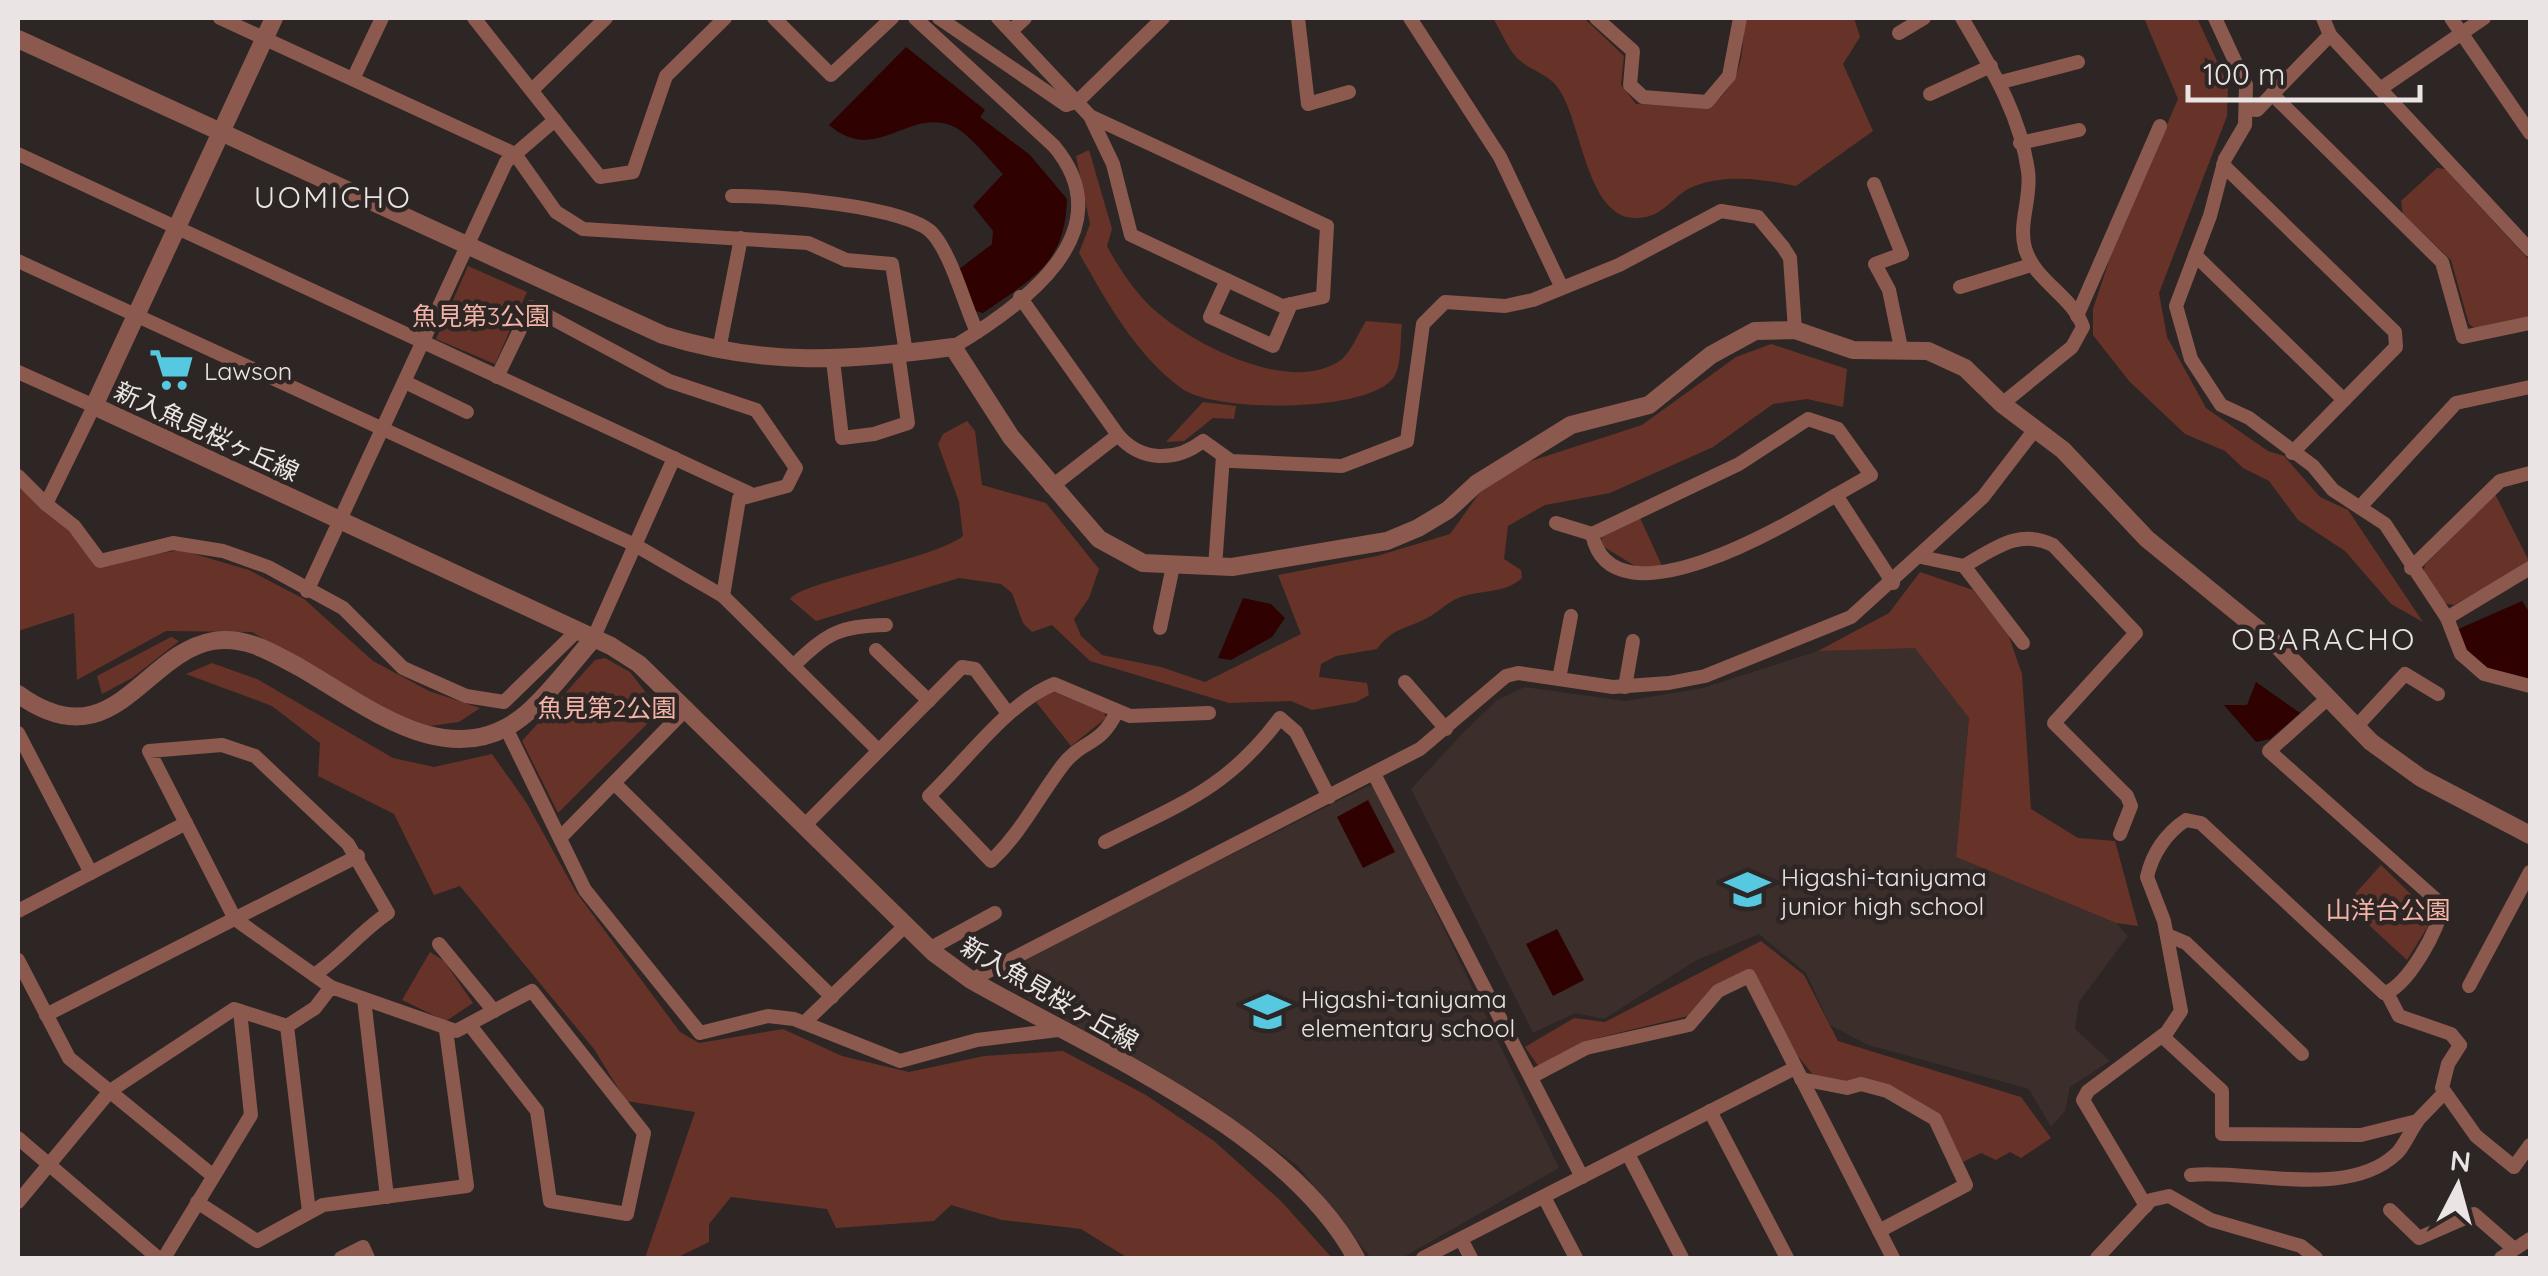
<svg xmlns="http://www.w3.org/2000/svg" width="2548" height="1276" font-family="Quicksand,'Noto Sans JP',sans-serif">
<style>
.built{fill:#3c2e2b}
.green{fill:#673328}
.water{fill:#2f0100}
.lines{fill:none;stroke-linecap:round;stroke-linejoin:round}
.minor{stroke:#8c594e;stroke-width:14}
.tertiary{stroke:#8c594e;stroke-width:18}
.labels{text-anchor:middle;dominant-baseline:central;stroke-width:9;stroke-linejoin:round;paint-order:stroke}
.park-label{font-size:25px;fill:#f3b4a7;stroke:#2d2624}
.poi-label{font-size:25px;fill:#eae5e4;stroke:#2d2624;text-anchor:start}
.street-label{font-size:25px;fill:#eae5e4;stroke:#2d2624}
.quarter-label{font-size:30px;letter-spacing:2.5px;fill:#eae5e4;stroke:#2d2624}
</style>
<rect width="100%" height="100%" fill="#2d2624"/>
<g class="built">
<path d="M1915 647 1969 718 1956 857 2116 923 2128 936 2079 1002 2075 1029 2110 1061 2070 1087 2065 1111 2051 1127 2029 1089 1868 1045 1830 1025 1806 973 1759 934 1695 961 1604 1019 1575 1013 1533 1033 1411 789 1463 733 1497 700 1525 687 1625 701 1703 688 1818 651Z"/>
<path d="M1368 786 1376 787 1559 1168 1402 1258H1371L1298 1166 1205 1099 999 982 995 973Z"/>
</g>
<g class="green">
<path d="M1493 18H1584L1624 56 1621 85 1636 104 1711 106C1743 81 1742 56 1745 18H1854L1860 37 1843 64 1873 131 1796 186C1764 179 1722 173 1690 188 1674 196 1665 213 1646 217 1583 231 1584 113 1554 83 1544 73 1526 68 1516 57 1507 46 1500 30 1493 18Z"/>
<path d="M2144 18H2197L2228 85 2227 116 2159 293 2167 337 2206 408 2268 451 2284 456 2320 497 2348 510 2423 622 2391 604 2345 551 2298 520 2269 481 2243 468 2225 451 2185 434 2129 381 2093 335V309L2112 252 2178 99Z"/>
<path d="M1089 150 1112 229 1107 246C1118 267 1134 291 1152 308 1192 344 1290 396 1341 360 1351 352 1359 332 1366 321L1402 324C1400 339 1402 364 1394 377 1370 413 1213 413 1181 388 1135 354 1107 302 1079 253L1090 224 1076 156Z"/>
<path d="M2437 168 2445 169 2530 261V320L2478 331 2469 324 2451 260 2403 214 2401 201Z"/>
<path d="M468 266 527 292 495 364 436 339Z"/>
<path d="M1771 344 1847 369 1843 407 1807 399 1773 404 1713 447 1610 493 1545 505 1508 526 1504 559 1521 570 1522 578C1504 595 1477 589 1456 599 1446 604 1438 612 1429 617 1408 629 1393 627 1377 649L1336 656 1321 664 1319 677 1367 683 1369 695 1356 702 1312 710 1291 701 1229 703 1090 661 1052 625 1032 632 1023 623 1012 593 1001 584 959 578 816 621 790 599C801 582 934 559 963 536L959 502 938 444 943 434 967 421 975 431 982 485 1046 503 1099 569 1089 598 1074 619 1081 636 1102 655 1161 667 1205 682 1301 634 1278 575 1377 556 1450 534 1486 484 1519 465 1642 425 1736 357Z"/>
<path d="M1203 402 1236 406 1234 419 1213 418 1184 441 1166 442Z"/>
<path d="M18 485 72 530 98 563 181 550 249 570 304 599 373 661 429 691 480 708 459 722 430 726 384 710 252 632 166 631 77 680 74 613 18 631Z"/>
<path d="M2495 494 2530 563 2454 605 2443 603 2423 574 2425 565Z"/>
<path d="M1640 518 1663 568 1635 566 1601 545 1602 535Z"/>
<path d="M1920 572 1973 590 2008 634 2022 674 2031 809 2078 838 2115 841 2138 926 2116 923 1956 857 1969 718 1915 648 1818 651 1889 613Z"/>
<path d="M171 637 179 641 132 678 102 694 97 676Z"/>
<path d="M605 658 630 672 660 711 558 813 522 741 595 660Z"/>
<path d="M212 663 257 679 393 758 434 767 492 754 526 802 576 892 680 1032 699 1043 783 1029 842 1056 909 1072 984 1056 1063 1051 1146 1095 1214 1141 1281 1201 1332 1258H1128L1081 1229 1002 1220 951 1205 934 1221 836 1228 827 1209 731 1197 709 1224V1242L676 1258H645L695 1112 626 1101 594 1049 460 886 434 895 394 814 318 776 320 743 272 706 186 674Z"/>
<path d="M1051 691 1104 712 1106 718 1071 746 1036 702Z"/>
<path d="M2381 865 2430 913V923L2407 960 2346 904Z"/>
<path d="M1761 941 1804 975 1838 1041 2021 1097 2051 1138 2021 1158 2010 1152 1996 1160 1981 1153 1963 1162 1940 1116 1850 1082 1815 1077 1797 1055 1752 970 1719 983 1688 1016 1597 1038 1539 1067 1525 1047 1574 1018 1605 1022Z"/>
<path d="M430 952 444 961 473 1003 446 1021 402 1000Z"/>
</g>
<g class="water">
<path d="M906 47 985 110 980 117 1030 155 1067 199C1065 265 1032 278 983 313L975 311 958 270 992 244 993 231 973 206 1003 174C989 160 968 131 950 125 906 110 875 165 829 125Z"/>
<path d="M1243 598 1271 604 1285 618 1272 637 1231 660 1218 658Z"/>
<path d="M2522 601 2530 613V679C2496 671 2466 668 2454 631Z"/>
<path d="M2256 682 2300 713 2270 739 2256 742 2224 705H2247Z"/>
<path d="M1368 800 1395 852 1363 868 1337 817Z"/>
<path d="M1557 929 1584 980 1553 996 1526 944Z"/>
</g>
<g class="lines">
<g class="minor">
<path d="M220 18 515 154 556 212 583 229 808 243 846 260 892 264 906 353"/>
<path d="M474 18 600 177 633 172 666 76 725 18"/>
<path d="M774 18 831 75 892 18"/>
<path d="M915 18 1054 146C1126 232 1022 306 953 347"/>
<path d="M939 18 1066 105 1078 101 1163 18"/>
<path d="M998 18 1090 116 1113 164 1131 235 1282 306 1323 297 1327 226 1090 116"/>
<path d="M1298 18 1308 104 1349 92"/>
<path d="M1410 18 1500 157 1561 286"/>
<path d="M1596 18 1633 51 1630 85 1643 97 1707 102 1729 76 1740 18"/>
<path d="M1962 18C1990 66 2020 113 2028 171 2032 197 2018 223 2025 248 2034 281 2073 296 2083 327L2072 347 2002 404"/>
<path d="M2215 18 2246 85 2245 125 2225 159 2210 216 2176 306 2191 359 2221 405 2249 418 2313 466 2333 490 2385 524 2447 618 2461 654 2484 674 2530 686"/>
<path d="M2323 18 2330 35 2530 250"/>
<path d="M2451 18 2530 133"/>
<path d="M1011 31 1025 18"/>
<path d="M1899 33 1924 18"/>
<path d="M353 79 382 18"/>
<path d="M2001 82 2078 62"/>
<path d="M2380 89 2484 18"/>
<path d="M532 90 606 18"/>
<path d="M1930 94 1991 66"/>
<path d="M2272 94 2442 262 2463 337 2530 323"/>
<path d="M2246 109 2257 110 2330 35"/>
<path d="M2020 143 2079 130"/>
<path d="M18 154 749 493"/>
<path d="M2223 165 2395 332 2396 347 2292 453"/>
<path d="M1874 184 1902 254 1875 264 1889 290 1901 348"/>
<path d="M732 196C771 195 910 206 933 234 952 256 964 304 977 332"/>
<path d="M2195 255 2344 400"/>
<path d="M18 261 635 545 723 596 877 749"/>
<path d="M1227 280 1210 317 1273 346 1291 304"/>
<path d="M1960 287 2031 265"/>
<path d="M1020 297 1118 435 1051 487"/>
<path d="M2077 316 2160 126"/>
<path d="M719 350 741 238"/>
<path d="M833 360 842 438 874 434 908 423 898 353"/>
<path d="M18 372 94 406 46 504 74 526 100 561 173 543 223 551 268 567 343 608 403 668 466 696 504 702 577 631"/>
<path d="M497 377 531 307 669 381 756 410 796 468 787 486 739 499 723 596"/>
<path d="M405 382 467 412"/>
<path d="M1118 435C1141 462 1176 462 1203 441L1231 461 1342 466 1407 441 1423 324 1445 302 1505 306 1533 300 1619 265 1721 211 1758 217 1783 247 1790 258 1795 330"/>
<path d="M18 476 46 504"/>
<path d="M2360 507 2456 403 2530 387"/>
<path d="M1556 523 1592 534C1612 630 1790 523 1836 495L1893 583"/>
<path d="M1592 534 1739 464 1808 419 1838 429 1871 475 1836 495"/>
<path d="M1921 557 1964 566C1994 549 2019 528 2053 545L2136 633 2054 723 2127 796 2131 806 2120 834"/>
<path d="M1964 566 2023 643"/>
<path d="M1215 567 1223 456"/>
<path d="M2411 568 2500 481 2530 473"/>
<path d="M307 591 506 162 555 120"/>
<path d="M2447 618 2530 568"/>
<path d="M1160 628 1173 566"/>
<path d="M593 639 674 458"/>
<path d="M876 650 929 701"/>
<path d="M793 666C828 633 838 626 886 625"/>
<path d="M1559 679 1571 616"/>
<path d="M1405 682 1446 729"/>
<path d="M1625 687 1633 641"/>
<path d="M1117 711C1101 747 1082 739 1062 766 1037 799 1021 833 991 861L929 796C967 760 1007 703 1054 684L1130 716 1209 713"/>
<path d="M2356 727 2405 674 2438 694"/>
<path d="M506 728 585 890 700 1033 768 1016 794 1019 900 1061 977 1040 1058 1030"/>
<path d="M18 733 91 873"/>
<path d="M1374 774 1582 1177"/>
<path d="M614 783 832 997"/>
<path d="M805 825 962 667 975 669 1007 712"/>
<path d="M562 836 687 708"/>
<path d="M1105 842C1180 804 1227 789 1280 718L1296 732 1329 797"/>
<path d="M18 911 186 823"/>
<path d="M2167 935 2186 943 2302 1054"/>
<path d="M439 944 494 1011"/>
<path d="M929 949 995 913"/>
<path d="M18 960 69 1058 212 1175"/>
<path d="M314 975C341 957 360 932 388 913L348 844 255 756 222 745 149 751 235 919 331 987"/>
<path d="M971 980 1420 749 1506 676 1518 673 1613 687 1669 683 1705 676 1851 617 1983 497 2036 428"/>
<path d="M2469 986 2530 872"/>
<path d="M2387 993 2399 1016 2451 1034 2460 1045 2448 1064 2442 1088 2476 1136 2514 1167 2530 1145"/>
<path d="M364 999 387 1197"/>
<path d="M46 1015 358 856"/>
<path d="M804 1023 906 925"/>
<path d="M287 1026 309 1212"/>
<path d="M2162 1036 2222 1091V1134L2361 1135 2417 1121 2444 1093"/>
<path d="M1531 1077 1586 1048 1689 1025 1718 991 1749 976 1893 1258"/>
<path d="M1801 1079 1847 1088 1861 1084 1887 1091 1935 1119 1966 1185 1879 1231"/>
<path d="M1710 1111 1787 1258"/>
<path d="M18 1138 158 1258"/>
<path d="M1628 1154 1682 1258"/>
<path d="M2191 1175C2250 1169 2347 1200 2396 1154 2404 1147 2410 1131 2417 1122"/>
<path d="M1544 1197 1576 1258"/>
<path d="M18 1202 110 1091 234 1009 287 1026 315 1008 331 987 456 1031C481 1018 506 1004 532 991L644 1133 627 1214 550 1201 537 1111 469 1024"/>
<path d="M197 1202 257 1241 323 1205 467 1186 446 1030"/>
<path d="M2146 1206 2083 1100 2088 1091 2167 1032 2181 1011 2164 921 2147 877C2152 854 2166 833 2186 820L2201 823 2384 993C2406 989 2441 927 2442 905L2269 751 2327 699"/>
<path d="M2390 1210 2419 1238 2474 1214 2514 1249"/>
<path d="M1461 1239 1471 1258"/>
<path d="M164 1258 251 1115 240 1011"/>
<path d="M341 1258 363 1247 368 1258"/>
<path d="M1423 1258 1795 1068"/>
<path d="M2097 1258 2151 1200 2169 1196 2211 1220 2301 1246 2316 1258"/>
<path d="M2501 1258 2530 1239"/>
</g>
<g class="tertiary">
<path d="M274 18 94 406 611 646 639 664 934 953 971 980C1095 1051 1287 1130 1356 1258"/>
<path d="M18 39 663 335C765 367 849 361 953 347L1011 437 1099 539 1143 563 1232 567 1387 541 1418 528 1448 510 1476 484 1571 425 1649 405 1711 355 1755 331 1795 330 1853 350 1928 351 1965 368 2002 404 2063 450 2147 539 2276 644 2371 742 2421 778 2530 835"/>
<path d="M18 694C113 763 143 653 213 641 246 636 271 652 299 667 367 706 452 778 527 713 551 692 572 663 593 639"/>
</g>
</g>
<defs>
<symbol id="supermarket-bare" viewBox="-9 -9 18 18"><path d="M-6-5.5h2.5l.6 2H6L4.5 2H-2.5L-4.4-4H-6ZM-1.5 3.2a1.3 1.3 0 1 0 .1 0ZM3 3.2a1.3 1.3 0 1 0 .1 0Z" fill="#56c9e0" stroke="#2d2624" stroke-width="2.5" paint-order="stroke"/></symbol>
<symbol id="school-bare" viewBox="-9 -9 18 18"><path d="M0-5L7-2L0 1L-7-2ZM-4 1L0 2.5L4 1V4Q0 6-4 4Z" fill="#56c9e0" stroke="#2d2624" stroke-width="2.5" paint-order="stroke"/></symbol>
</defs>
<g fill-rule="evenodd">
<use href="#supermarket-bare" x="140" y="338" width="63" height="63"/>
<use href="#school-bare" x="1716" y="858" width="63" height="63"/>
<use href="#school-bare" x="1236" y="980" width="63" height="63"/>
</g>
<g class="labels">
<g class="park-label">
<text x="481" y="315">魚見第3公園</text>
<text x="607" y="707">魚見第2公園</text>
<text x="2388" y="909">山洋台公園</text>
</g>
<g class="poi-label">
<text x="204" y="370">Lawson</text>
<text x="1781" y="876">Higashi-taniyama<tspan x="1781" dy="29">junior high school</tspan></text>
<text x="1301" y="998">Higashi-taniyama<tspan x="1301" dy="29">elementary school</tspan></text>
</g>
<g class="street-label">
<text transform="translate(207 431) rotate(25)">新入魚見桜ヶ丘線</text>
<text transform="translate(1050 993) rotate(30)">新入魚見桜ヶ丘線</text>
</g>
<g class="quarter-label">
<text x="333" y="197">UOMICHO</text>
<text x="2324" y="639">OBARACHO</text>
</g>
</g>
<rect width="2548" height="1276" fill="none" stroke="#eae5e4" stroke-width="40"/>
<g transform="translate(2458 1186) rotate(6)" stroke="#2d2624" stroke-width="8" paint-order="stroke">
<path d="M0-8L18 38L0 25L-18 38Z" fill="#eae5e4"/>
<text y="-15" font-size="28" font-weight="bold" text-anchor="middle" fill="#eae5e4">N</text>
</g>
<path d="M2188 85v15h232v-15" fill="none" stroke="#eae5e4" stroke-width="5"/>
<text x="2203" y="85" font-size="30" fill="#eae5e4" stroke="#2d2624" stroke-width="8" paint-order="stroke">100 m</text>
</svg>
